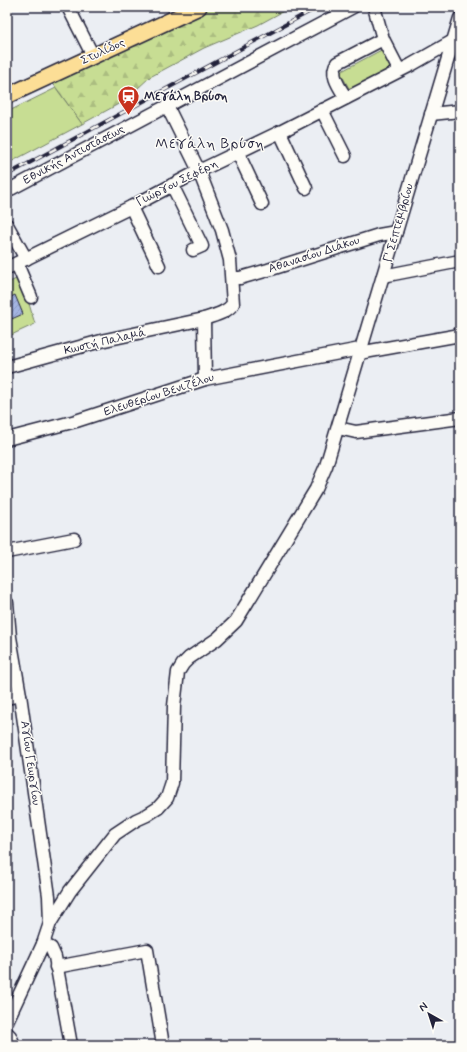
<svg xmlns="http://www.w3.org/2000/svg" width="467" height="1052" font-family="Mynerve,sans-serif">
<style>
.forest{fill:url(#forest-firs);stroke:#748067}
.green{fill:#c7dd93;stroke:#748067}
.building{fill:url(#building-hatch);stroke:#22223b}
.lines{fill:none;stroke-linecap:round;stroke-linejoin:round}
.minor-casing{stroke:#22223b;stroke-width:15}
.major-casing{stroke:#22223b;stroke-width:18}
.minor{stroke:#fdfcf7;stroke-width:12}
.major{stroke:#fcde96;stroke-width:15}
.rail-casing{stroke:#22223b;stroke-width:4}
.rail{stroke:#fdfcf7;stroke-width:2.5;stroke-dasharray:8;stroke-linecap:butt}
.labels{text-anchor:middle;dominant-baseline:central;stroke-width:3;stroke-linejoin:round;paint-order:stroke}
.street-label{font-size:12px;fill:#22223b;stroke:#fdfcf7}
.poi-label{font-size:12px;font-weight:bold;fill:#22223b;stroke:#fdfcf7;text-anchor:start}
.quarter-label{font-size:14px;letter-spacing:1px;fill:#22223b;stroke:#fdfcf7}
</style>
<defs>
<pattern id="forest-firs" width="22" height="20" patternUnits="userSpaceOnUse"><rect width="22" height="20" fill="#c7dd93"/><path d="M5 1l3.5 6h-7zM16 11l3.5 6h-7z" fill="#abbd80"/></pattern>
<pattern id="building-hatch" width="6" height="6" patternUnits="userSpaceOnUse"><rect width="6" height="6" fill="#a3b4e2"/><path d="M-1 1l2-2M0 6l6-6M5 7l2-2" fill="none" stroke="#8c9ac3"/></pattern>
</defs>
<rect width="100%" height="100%" fill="#ebeef3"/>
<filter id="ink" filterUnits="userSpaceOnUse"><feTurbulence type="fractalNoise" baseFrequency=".025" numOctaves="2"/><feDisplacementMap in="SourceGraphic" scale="8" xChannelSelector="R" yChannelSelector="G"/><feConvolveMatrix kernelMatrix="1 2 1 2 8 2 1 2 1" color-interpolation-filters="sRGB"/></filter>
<g filter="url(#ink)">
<path class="forest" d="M204 7H291L258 25 204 48 150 77 124 101 82 124 52 82Z"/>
<g class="green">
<path d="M387 47 397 66 350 90 340 72Z"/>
<path d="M56 88 82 124 7 164V112Z"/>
<path d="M21 277 35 324 7 337V283Z"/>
</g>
<path class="building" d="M15 295 23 314 7 321V299Z"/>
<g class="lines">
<defs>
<g id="minor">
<path d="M68 7 93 56"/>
<path d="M374 7 383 39 399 70"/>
<path d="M346 98C340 88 329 74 337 63L383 39"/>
<path d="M167 106 199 171 222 230 230 260 233 304C226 313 215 315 204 319L205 379"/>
<path d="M322 110 345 156"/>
<path d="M431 114 460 111"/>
<path d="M280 132 306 188"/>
<path d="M238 153 262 204"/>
<path d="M172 185 202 246 193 250"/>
<path d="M7 191 353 7"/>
<path d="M131 207 159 266"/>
<path d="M7 225 26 259"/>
<path d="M17 264 31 297"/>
<path d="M7 268 131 207 199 171 280 132 411 65 453 41"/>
<path d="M383 276 460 261"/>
<path d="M232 278H240L268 270 379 235 396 232"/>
<path d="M359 353 460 335"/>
<path d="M7 367 105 340 204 319"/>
<path d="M338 428 356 432 460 418"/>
<path d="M7 439 76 421 205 379 360 349"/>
<path d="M7 552 74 539"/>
<path d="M7 603 10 637 20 695 49 896 50 923"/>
<path d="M7 698 20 695"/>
<path d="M43 944 51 948 55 957 71 1045"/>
<path d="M56 967 147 950 163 1045"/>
<path d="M7 1021 43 944 50 923 70 891 115 834 136 820 147 815 158 808 167 798 172 783 174 706 178 672 183 664 189 658 217 639 236 621 316 489 326 466 460 18"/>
<path d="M7 1033 10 1036 14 1045"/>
</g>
<path id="major" d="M7 96 199 7"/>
</defs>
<use href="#minor" class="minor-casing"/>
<use href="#major" class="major-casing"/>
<use href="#minor" class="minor"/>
<use href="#major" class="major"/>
<defs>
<path id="rail" d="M7 175 318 7"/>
</defs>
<use href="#rail" class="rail-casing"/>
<use href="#rail" class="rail"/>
</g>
</g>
<defs>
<symbol id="station-pin" viewBox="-11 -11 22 30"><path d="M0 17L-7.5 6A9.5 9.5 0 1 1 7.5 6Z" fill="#c8321e" stroke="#fdfcf7"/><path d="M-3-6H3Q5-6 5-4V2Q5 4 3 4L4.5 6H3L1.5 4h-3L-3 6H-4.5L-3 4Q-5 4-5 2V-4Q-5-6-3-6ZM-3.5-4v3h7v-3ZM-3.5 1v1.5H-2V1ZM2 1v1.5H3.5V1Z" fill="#fff"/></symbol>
</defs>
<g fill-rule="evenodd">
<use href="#station-pin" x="116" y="84" width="25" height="34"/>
</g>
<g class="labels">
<g class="street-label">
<text transform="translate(103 52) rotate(-25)">Στυλίδος</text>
<text transform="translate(74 155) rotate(-28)">Εθνικής Αντιστάσεως</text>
<text transform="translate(177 183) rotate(-27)">Γιώργου Σεφέρη</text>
<text transform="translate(399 223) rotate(-74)">Γ' Σεπτεμβρίου</text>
<text transform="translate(314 255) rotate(-18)">Αθανασίου Διάκου</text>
<text transform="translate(105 342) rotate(-13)">Κωστή Παλαμά</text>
<text transform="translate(159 395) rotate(-18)">Ελευθερίου Βενιζέλου</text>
<text transform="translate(30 763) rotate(82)">Αγίου Γεωργίου</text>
</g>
<g class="poi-label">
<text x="144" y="97">Μεγάλη Βρύση</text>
</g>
<g class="quarter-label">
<text x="210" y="144">Μεγάλη Βρύση</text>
</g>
</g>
<rect width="467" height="1052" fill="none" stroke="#fdfcf7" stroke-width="24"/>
<rect x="12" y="12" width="443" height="1028" fill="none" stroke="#22223b" stroke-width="1.5" filter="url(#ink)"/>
<g transform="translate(429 1014) rotate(321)" stroke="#fdfcf7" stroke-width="3" paint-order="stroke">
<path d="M0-3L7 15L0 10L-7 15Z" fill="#22223b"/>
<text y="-6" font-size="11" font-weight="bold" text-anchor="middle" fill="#22223b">N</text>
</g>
</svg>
